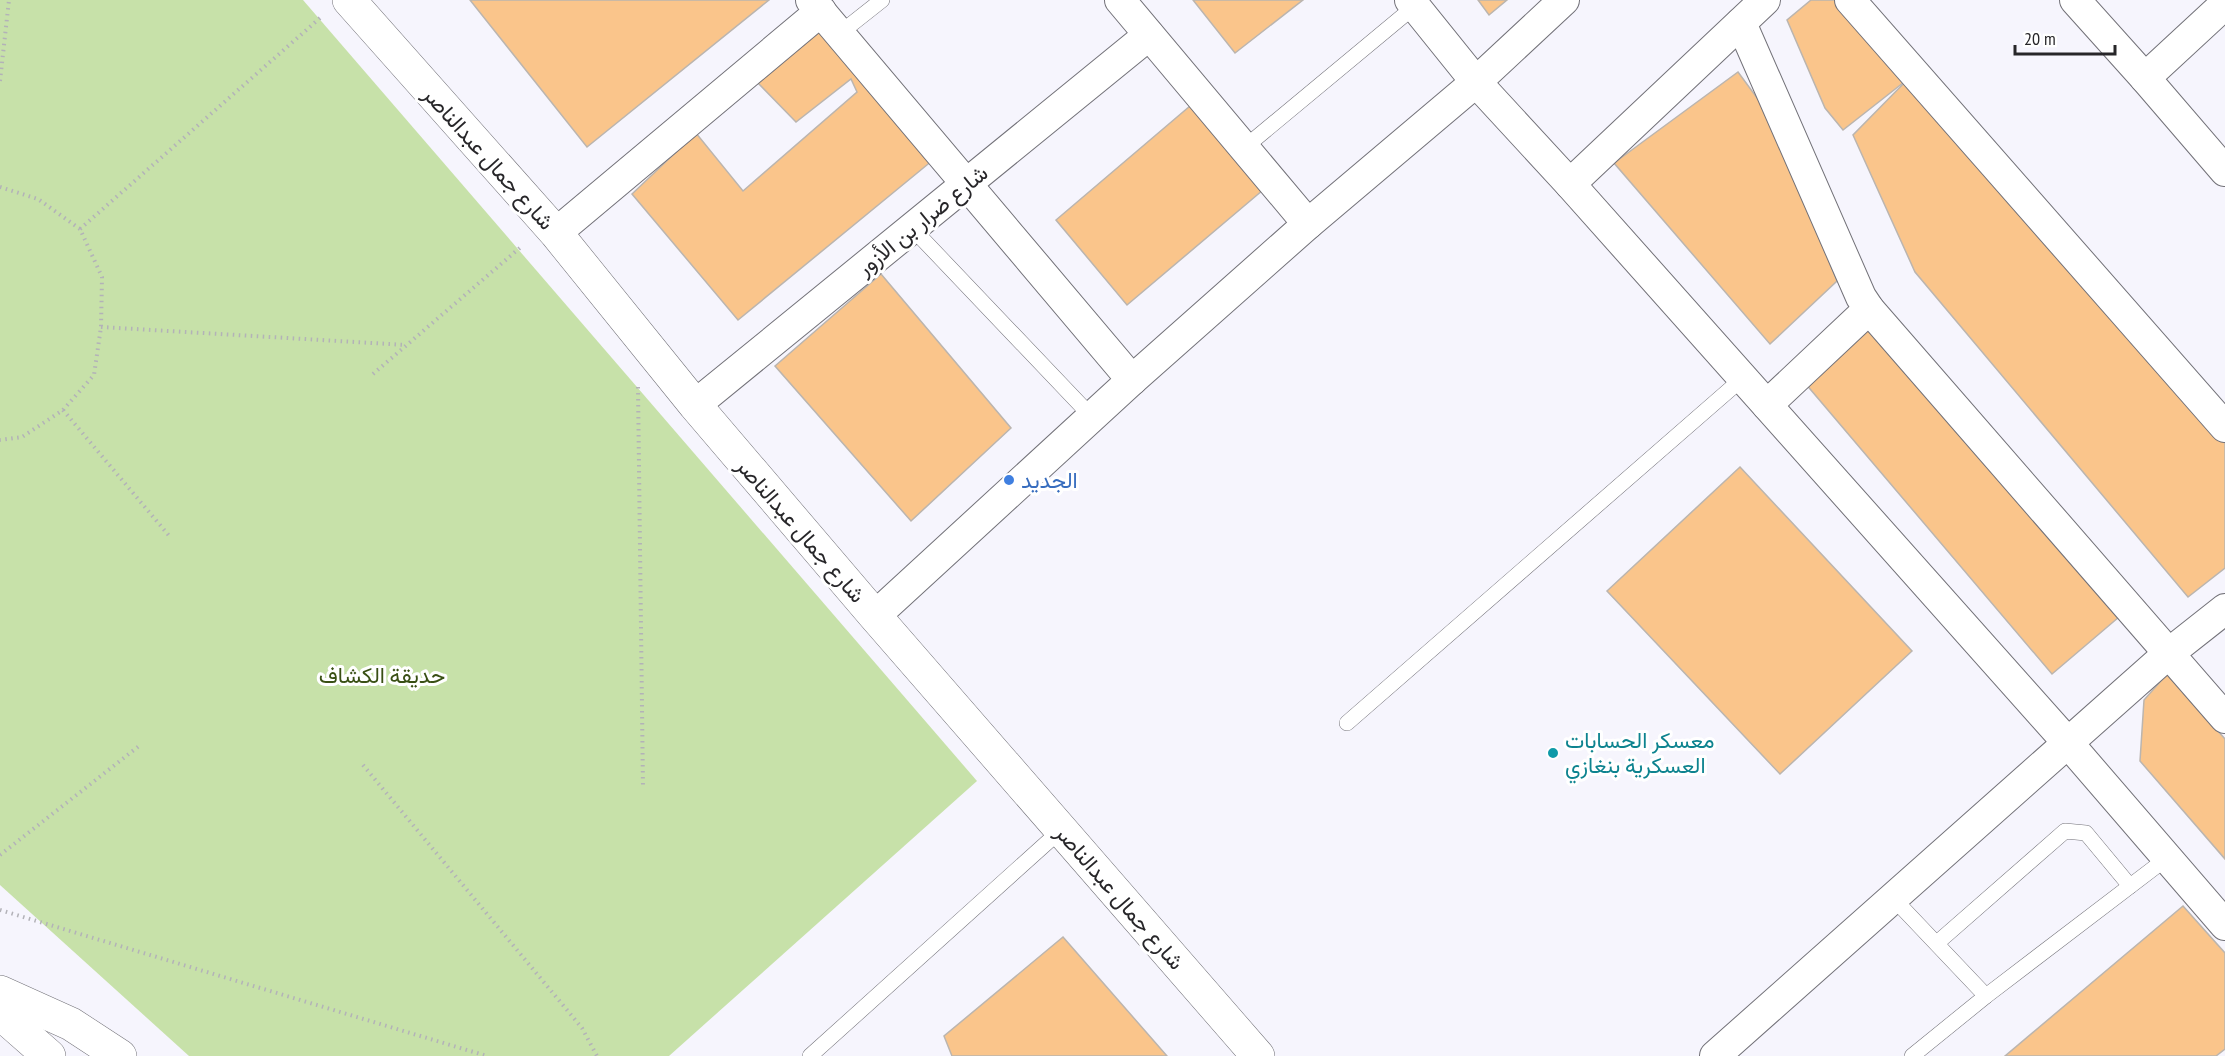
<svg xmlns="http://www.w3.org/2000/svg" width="2225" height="1056" font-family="'PT Sans Narrow',Vazirmatn,sans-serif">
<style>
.green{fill:#c7e1a9}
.building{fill:#fac58b;stroke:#bbb5af;stroke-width:1.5}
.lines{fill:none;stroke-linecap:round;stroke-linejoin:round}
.lane-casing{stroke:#727178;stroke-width:16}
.street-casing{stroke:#727178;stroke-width:32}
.primary-casing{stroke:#727178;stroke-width:34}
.path{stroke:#b3b2b8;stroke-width:4;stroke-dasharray:1.5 4.5;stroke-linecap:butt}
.lane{stroke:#fff;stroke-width:15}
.street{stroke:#fff;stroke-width:30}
.primary{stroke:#fff;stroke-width:33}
.shop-dot{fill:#3f7fe0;stroke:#fff;stroke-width:2}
.culture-dot{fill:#0f9aa8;stroke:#fff;stroke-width:2}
.labels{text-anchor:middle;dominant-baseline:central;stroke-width:6;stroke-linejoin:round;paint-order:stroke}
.street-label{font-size:22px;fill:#272629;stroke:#fff}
.shop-label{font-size:22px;fill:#366cbe;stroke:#fff;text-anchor:start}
.park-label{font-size:22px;fill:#384f13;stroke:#fff}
.culture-label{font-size:22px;fill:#0d838f;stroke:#fff;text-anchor:start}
</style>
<rect width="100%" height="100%" fill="#f6f5fd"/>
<path class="green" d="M0 0H303L977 781 669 1056H189L0 885Z"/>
<g class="building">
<path d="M470 0H769L587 147Z"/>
<path d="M1193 0H1303L1235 53Z"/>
<path d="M1478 0H1507L1489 15Z"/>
<path d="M1811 0H1835L1908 79 1843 130 1825 108 1787 20Z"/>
<path d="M820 26 933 160 738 320 632 194 696 133 743 191 857 92 851 79 796 122 758 83Z"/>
<path d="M1738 72 1769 114 1837 281 1770 344 1614 163Z"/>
<path d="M1908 79 2225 443V568L2188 597 1915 272 1853 135Z"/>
<path d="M1190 106 1263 190 1127 305 1056 220Z"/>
<path d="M881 274 1011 428 911 521 775 366Z"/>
<path d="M1871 327 2119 617 2052 674 1805 383Z"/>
<path d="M1740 467 1912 651 1780 774 1607 591Z"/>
<path d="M2167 674 2225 739V859L2140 761 2144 700Z"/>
<path d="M2183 906 2225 953V1049L2216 1056H2005Z"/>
<path d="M1063 937 1167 1056H952L944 1036Z"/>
</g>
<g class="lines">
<defs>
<g id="lane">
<path d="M839 34 882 0"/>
<path d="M1244 148 1415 6"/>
<path d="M912 228 1092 417"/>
<path d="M1347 723 1743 378"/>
<path d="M1893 898 1986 996"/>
<path d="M1937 943 2065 831 2086 833 2130 886"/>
<path d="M810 1056 1061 830"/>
<path d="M1912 1056 1986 996 2167 858"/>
</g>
<g id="street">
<path d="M811 0 1132 380"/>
<path d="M1120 0 1308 224"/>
<path d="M1410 0 1476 82 1570 184 2068 743 2225 925"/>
<path d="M1850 0 2225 427"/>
<path d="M2075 0 2145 78 2225 4"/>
<path d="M1741 23 1861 297 1869 309 2225 718"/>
<path d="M2145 78 2225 171"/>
<path d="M1570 184 1765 0"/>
<path d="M556 233 821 11"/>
<path d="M695 405 1149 35"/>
<path d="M1767 405 1869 309"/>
<path d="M875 616 1132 380 1308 224 1476 82 1564 0"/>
<path d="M1715 1056 2168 654 2225 609"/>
</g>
<g id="primary">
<path d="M349 0 556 233 695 405 875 616 1258 1056"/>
<path d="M0 992 71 1024 120 1056"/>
<path d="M0 1013 49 1056"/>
</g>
</defs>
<use href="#lane" class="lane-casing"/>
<use href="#street" class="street-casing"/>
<use href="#primary" class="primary-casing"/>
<g class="path">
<path d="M0 81 9 0"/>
<path d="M0 187 38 199 80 229 102 277 101 327 94 375 63 410 22 437 0 440"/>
<path d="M80 229 320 18"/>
<path d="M101 327 406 345"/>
<path d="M373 374 522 246"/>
<path d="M638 387 643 788"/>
<path d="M63 410 171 538"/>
<path d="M363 765 582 1028 597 1056"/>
<path d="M0 855 139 746"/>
<path d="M0 910 487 1056"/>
</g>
<use href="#lane" class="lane"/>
<use href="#street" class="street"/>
<use href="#primary" class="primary"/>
</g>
<circle class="shop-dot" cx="1009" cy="480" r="6"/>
<circle class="culture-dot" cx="1553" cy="753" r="6"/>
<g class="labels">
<g class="street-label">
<text transform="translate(489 158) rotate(48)">شارع جمال عبدالناصر</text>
<text transform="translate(922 220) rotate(-39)">شارع ضرار بن الأزور</text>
<text transform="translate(801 530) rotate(49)">شارع جمال عبدالناصر</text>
<text transform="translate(1120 897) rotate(49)">شارع جمال عبدالناصر</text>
</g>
<g class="shop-label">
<text x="1021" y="480">الجديد</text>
</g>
<g class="park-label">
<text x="382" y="675">حديقة الكشاف</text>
</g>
<g class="culture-label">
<text x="1565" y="740">معسكر الحسابات<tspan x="1565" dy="25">العسكرية بنغازي</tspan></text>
</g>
</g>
<path d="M2015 45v9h100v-9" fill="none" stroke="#272629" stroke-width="3"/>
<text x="2024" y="45" font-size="18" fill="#272629" stroke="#ffffff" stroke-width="4.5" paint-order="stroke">20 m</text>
</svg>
